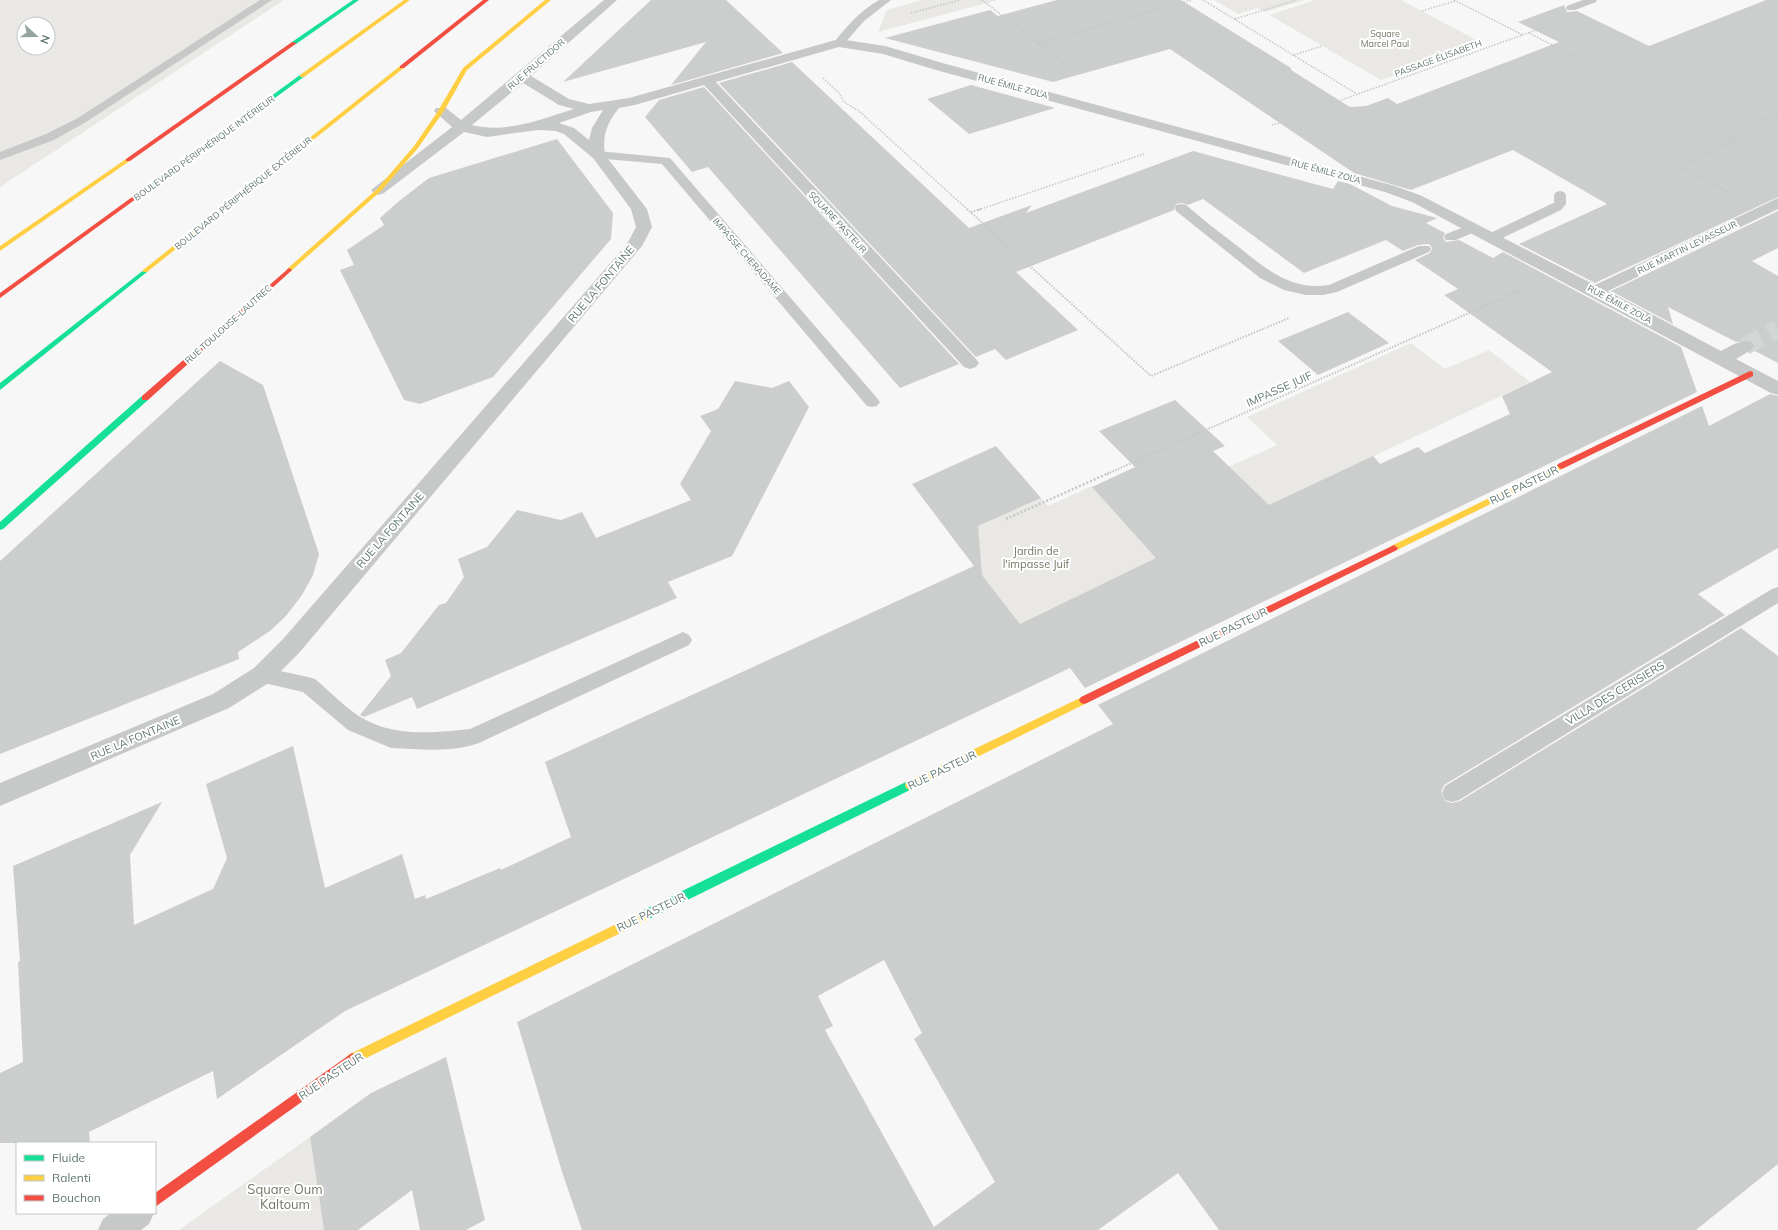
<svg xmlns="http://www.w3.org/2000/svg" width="1778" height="1230" font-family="Mulish,sans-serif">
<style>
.green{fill:#e9e8e4;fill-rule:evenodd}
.building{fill:#cccece;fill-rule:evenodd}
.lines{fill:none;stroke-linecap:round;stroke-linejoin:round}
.street-tunnel{stroke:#d2d7d6;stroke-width:18;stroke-dasharray:18 9;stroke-linecap:butt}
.path-far2{stroke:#c4c7c6;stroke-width:1.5;stroke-dasharray:1.5 1.5;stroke-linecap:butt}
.path-far1{stroke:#c4c7c6;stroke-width:2;stroke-dasharray:1.5 1.5;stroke-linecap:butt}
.path{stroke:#c4c7c6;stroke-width:2.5;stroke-dasharray:2 2;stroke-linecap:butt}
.lane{fill:#c7c8c8;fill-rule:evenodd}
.street{fill:#c7c8c8;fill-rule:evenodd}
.fast{fill:#16e098;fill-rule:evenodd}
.slow{fill:#ffcf43;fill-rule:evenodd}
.jam{fill:#f24e42;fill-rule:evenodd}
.labels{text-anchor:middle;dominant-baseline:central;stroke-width:4;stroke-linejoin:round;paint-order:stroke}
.far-park-label{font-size:9px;fill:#757764;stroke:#fff}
.far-street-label{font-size:9px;fill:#617872;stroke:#fff}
.street-label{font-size:11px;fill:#617872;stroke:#fff}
.park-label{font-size:11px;fill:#757764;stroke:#fff}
.near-park-label{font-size:13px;fill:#757764;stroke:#fff}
</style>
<rect width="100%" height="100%" fill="#f7f7f7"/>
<g class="green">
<path d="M0 0H284L0 187ZM24 24H48V48H24Z"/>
<path d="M922 0H998L878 32 887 10Z"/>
<path d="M1214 0H1305L1265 12 1258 8 1238 14Z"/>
<path d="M1315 0H1401L1484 44 1381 80 1269 15Z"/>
<path d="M1411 343 1445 369 1489 350 1530 382 1020 624 952 537 1041 498 1048 506 1092 486 1119 516 1277 445 1247 417Z"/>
<path d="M310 1137 324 1230H179Z"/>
</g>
<g class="building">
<path d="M651 0H726L783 53 671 85 706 42 563 82Z"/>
<path d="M1057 0H1181L1291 68V70L1350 107 1366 106 1388 98 1397 104 1559 42 1518 22 1564 5 1567 12 1577 11 1649 46 1766 0H1778V197L1595 283 1519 244 1607 204 1513 150 1411 190 1354 173 1170 49 1053 82 885 38 990 10 998 16Z"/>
<path d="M792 62 969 228 1032 205 1026 213 1193 151 1333 189 1338 181 1350 184 1392 206 1437 218 1426 223 1445 233 1443 238 1446 242 1459 240 1493 258 1503 252 1681 347 1697 392 1085 688 1070 668 444 964 345 1011 217 1099 213 1071 89 1132 90 1143H0V1073L23 1062 18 962 20 961 13 866 162 802 130 855 134 925 213 889 227 858 206 784 293 746 325 888 402 854 415 899 425 895 426 899 500 868 501 870 571 837 545 762 974 566 912 484 996 446 1041 498 978 526 982 575 1020 624 1156 558 1092 487 1135 467 1099 431 1175 400 1225 446 1213 451 1269 505 1373 456 1380 464 1418 447 1425 453 1510 414 1502 396 1552 372 1444 295 1458 289 1415 260 1430 253 1432 248 1429 244 1418 245 1403 251 1386 240 1304 273 1203 199 1188 205 1181 203 1176 204 1174 210 1016 272 1078 330 1006 360 995 349 976 357 719 83Z"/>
<path d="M971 85 1055 108 969 134 927 99Z"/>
<path d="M704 87 959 364 900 388 708 167 692 172 645 117 659 100Z"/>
<path d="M557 139 613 213 611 239 493 377 420 404 404 400 340 270 354 265 347 250 384 225 380 218 399 201 429 178Z"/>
<path d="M1778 211V248L1752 261 1778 276V363L1753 350 1756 346 1751 341 1736 342 1668 307 1673 324 1611 291Z"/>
<path d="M1348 312 1389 343 1318 375 1278 341Z"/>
<path d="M220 361 263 385 319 554 313 575 302 595 286 616 270 631 238 652 239 659 0 754V561Z"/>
<path d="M735 381 772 388 789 381 809 407 732 556 668 582 677 598 417 709 412 697 364 717 360 715 391 676 385 660 401 653 439 605 446 603 464 577 458 559 487 547 517 510 561 520 582 512 596 538 691 500 680 484 711 431 700 416 718 409Z"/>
<path d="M1770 394 1778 396V548L1698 594 1725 615 1444 785 1441 792 1445 801 1452 803 1460 801 1741 628 1778 656V1164L1696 1230H1219L1178 1173 1098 1230H582L563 1175 517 1022 1113 724 1098 705 1702 406 1709 426ZM884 960 922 1033 914 1039 995 1182 934 1227 825 1030 833 1026 818 996Z"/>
<path d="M446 1057 485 1220 466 1230H420L412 1190 358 1230H324L310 1137 371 1093Z"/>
</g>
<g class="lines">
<path class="street-tunnel" d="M1745 346 1778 329"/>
<g class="path-far2">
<path d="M982 0 1075 71"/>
<path d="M1203 0 1357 94"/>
<path d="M1454 0 1523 35"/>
<path d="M1422 11 1455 1"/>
<path d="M911 13 960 0"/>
<path d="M1235 19 1296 0"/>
<path d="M1529 33 1662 102"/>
<path d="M1039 43 1192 0"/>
<path d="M1294 55 1322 46"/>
<path d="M823 78 839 93 844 102 859 111 968 210"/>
<path d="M1322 107 1550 25"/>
<path d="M1272 125 1280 123"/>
<path d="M1716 128 1738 139"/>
<path d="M1730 193 1680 167 1738 139 1757 122 1778 113"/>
<path d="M978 210 1144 154"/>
</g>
<g class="path-far1">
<path d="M967 209 1151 376 1289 318"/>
<path d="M971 212 981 209"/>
<path d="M1107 474 1523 289"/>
</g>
<path class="path" d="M1006 519 1109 473"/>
<g class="lane">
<path d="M260 0H272L86 122 54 140 0 160V152L46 134 78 118Z"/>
<path d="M879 0H891L864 21 843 45H835L834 43 835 41C848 25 861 10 879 0Z"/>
<path d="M1583 0H1597L1596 2 1575 10H1567L1566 8 1567 6Z"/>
<path d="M598 151 670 158 877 398 880 402 877 406 872 407 867 406 662 164 594 158 592 155 594 152Z"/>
<path d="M1560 191 1564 192 1566 195V204L1561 210 1496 241H1486L1484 238 1486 235 1551 204 1554 203V195L1556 192Z"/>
<path d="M1181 204 1186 205C1202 219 1219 232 1236 245 1265 268 1290 291 1329 285L1419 246H1429L1431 249 1429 252 1337 292 1323 295H1306L1284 290 1260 278 1176 211 1175 208 1176 205Z"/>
<path d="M1472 224 1477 225 1479 228 1477 231 1456 240H1446L1444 237 1446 234Z"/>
<path d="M1778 587V603L1459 800 1452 802 1445 800 1442 793 1445 786 1772 589Z"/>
<path d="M683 632 689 635 692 640 689 645 479 743C451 753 420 749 391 748L348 730 303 692 255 681 253 675 255 669 262 667 308 677 315 679C328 690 348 710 362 718 395 737 434 733 470 729Z"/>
</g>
<g class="street">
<path d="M604 0H617L531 76 569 99 589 104 629 98 839 39 885 46 946 64 1395 186 1422 196 1595 285 1778 198V209L1608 291 1721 351C1731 346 1740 339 1751 342L1754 346 1751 350 1736 359 1778 381V395L1771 393 1412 202 1385 192 936 70 883 54 839 47 716 82 976 359 979 363 976 367 970 369 964 367 704 85 635 105 619 108C607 123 602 135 605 155L647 209 652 227 642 246 299 653 270 682 229 708 0 806V783L213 694 254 668 283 639 627 244 636 227 631 209 593 158 564 134 556 131 538 130 487 137 464 132 384 193 379 195 374 193 371 190 452 127 434 111 436 108H446L461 120ZM523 83 559 105 574 109C542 119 505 134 472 125ZM603 110 592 128 589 140 574 128 559 123 591 112Z"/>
<path d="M111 1213H154L149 1224 141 1230H98L103 1219Z"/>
</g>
<g class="fast">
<path d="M353 0H359L296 44H292V42Z"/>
<path d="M300 75 305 76 150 189H146V187Z"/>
<path d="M145 269 148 271 147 272 0 390V383Z"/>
<path d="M145 395 148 396V400L3 529 0 530V522L142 396Z"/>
<path d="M910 780 914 782 915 785 914 788 649 919 645 920 641 919 640 915 641 911Z"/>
</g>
<g class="slow">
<path d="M404 0H410L304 77H300V75Z"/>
<path d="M545 0H551L467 70 444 111 418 148 381 191 291 271H287V269L377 189 414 146 438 111 463 68Z"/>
<path d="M400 66 405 67 147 272H143V270Z"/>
<path d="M126 159 131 160 0 251V246Z"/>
<path d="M1561 463 1564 464 1565 466 1564 468 1397 550 1394 551 1390 548 1391 546Z"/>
<path d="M1084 696 1087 697 1089 700 1087 703 914 788 910 790 906 788 905 785 906 782Z"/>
<path d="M645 910 649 911 650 915 649 919 356 1063 352 1065 348 1063 346 1059 348 1055Z"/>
</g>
<g class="jam">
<path d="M483 0H489L404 68H400V66Z"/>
<path d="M292 42 297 43 130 161H126V159Z"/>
<path d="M146 187 151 188 0 298V293Z"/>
<path d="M289 268 292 270 291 271 148 400H142V396Z"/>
<path d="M1750 371 1753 372V376L1564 468 1561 469 1557 466 1558 464Z"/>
<path d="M1394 545 1398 548 1397 550 1087 703 1084 704 1081 703 1079 700 1081 697Z"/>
<path d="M352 1053 356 1055 358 1059 356 1063 155 1207V1193Z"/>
</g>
</g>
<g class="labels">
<g class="far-park-label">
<text x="1385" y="33">Square<tspan x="1385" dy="10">Marcel Paul</tspan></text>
</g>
<g class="far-street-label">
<text transform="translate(1438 58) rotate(-20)">PASSAGE ÉLISABETH</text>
<text transform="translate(536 64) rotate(-41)">RUE FRUCTIDOR</text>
<text transform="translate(1013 86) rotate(15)">RUE ÉMILE ZOLA</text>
<text transform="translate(204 148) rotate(-36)">BOULEVARD PÉRIPHÉRIQUE INTÉRIEUR</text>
<text transform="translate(1326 171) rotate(15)">RUE ÉMILE ZOLA</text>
<text transform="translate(243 193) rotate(-39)">BOULEVARD PÉRIPHÉRIQUE EXTÉRIEUR</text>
<text transform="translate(838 222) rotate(47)">SQUARE PASTEUR</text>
<text transform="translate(1687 247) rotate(-26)">RUE MARTIN LEVASSEUR</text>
<text transform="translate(747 256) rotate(49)">IMPASSE CHERADAME</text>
<text transform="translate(1620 304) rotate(28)">RUE ÉMILE ZOLA</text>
<text transform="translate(228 324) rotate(-42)">RUE TOULOUSE-LAUTREC</text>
</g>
<g class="street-label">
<text transform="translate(601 284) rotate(-50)">RUE LA FONTAINE</text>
<text transform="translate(1279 389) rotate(-24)">IMPASSE JUIF</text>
<text transform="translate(1524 485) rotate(-26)">RUE PASTEUR</text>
<text transform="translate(390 530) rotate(-49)">RUE LA FONTAINE</text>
<text transform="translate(1233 627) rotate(-26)">RUE PASTEUR</text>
<text transform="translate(1615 693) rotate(-31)">VILLA DES CERISIERS</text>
<text transform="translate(135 738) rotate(-23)">RUE LA FONTAINE</text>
<text transform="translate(942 770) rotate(-26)">RUE PASTEUR</text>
<text transform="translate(651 912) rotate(-26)">RUE PASTEUR</text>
<text transform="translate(331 1076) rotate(-34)">RUE PASTEUR</text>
</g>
<g class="park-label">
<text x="1036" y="551">Jardin de<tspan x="1036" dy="13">l'impasse Juif</tspan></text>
</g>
<g class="near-park-label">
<text x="285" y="1189">Square Oum<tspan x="285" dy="15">Kaltoum</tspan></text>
</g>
</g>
<rect x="16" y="1142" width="140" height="72" fill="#ffffff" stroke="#c0c9c7"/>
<rect x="24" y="1155" width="20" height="6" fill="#16e098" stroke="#c0c9c7"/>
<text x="52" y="1162" font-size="12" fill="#617872">Fluide</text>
<rect x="24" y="1175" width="20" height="6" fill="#ffcf43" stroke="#c0c9c7"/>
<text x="52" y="1182" font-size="12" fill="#617872">Ralenti</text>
<rect x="24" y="1195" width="20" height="6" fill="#f24e42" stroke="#c0c9c7"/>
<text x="52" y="1202" font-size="12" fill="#617872">Bouchon</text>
<g transform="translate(36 36) rotate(111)"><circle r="19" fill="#ffffff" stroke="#c0c9c7"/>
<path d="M0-3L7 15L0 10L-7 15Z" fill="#96a4a1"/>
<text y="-6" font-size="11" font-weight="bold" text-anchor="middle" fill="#617872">N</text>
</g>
</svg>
